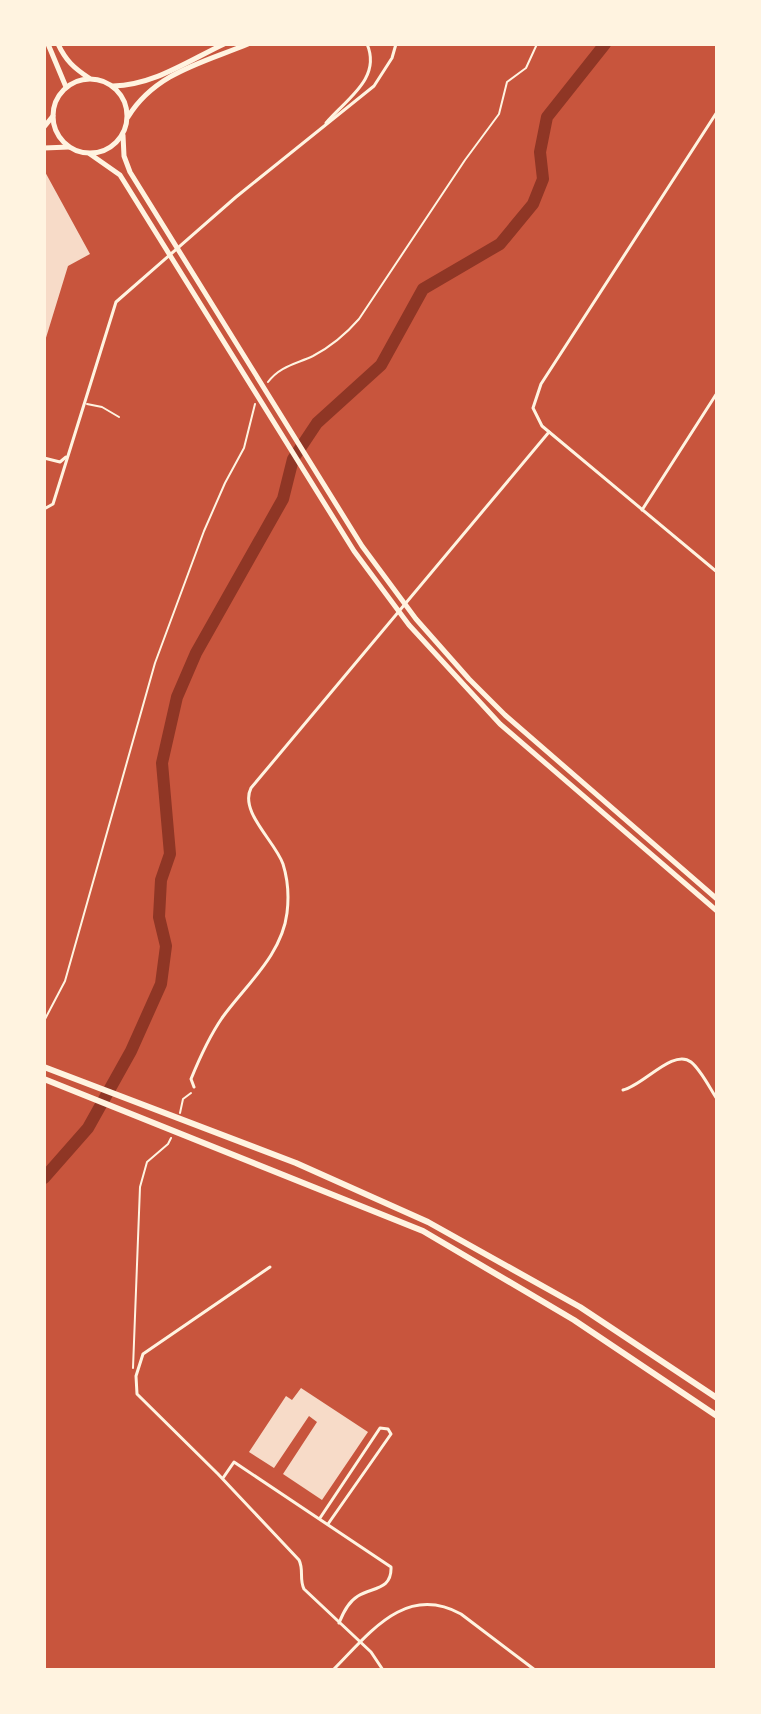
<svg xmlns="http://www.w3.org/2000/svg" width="761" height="1714" font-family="'Exo 2',sans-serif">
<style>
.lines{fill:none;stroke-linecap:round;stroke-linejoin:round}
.river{stroke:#8f3625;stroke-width:12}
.building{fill:#f7dbc8}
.path{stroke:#fff3e0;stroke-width:2}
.pedestrian{stroke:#fff3e0;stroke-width:2}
.minor{stroke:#fff3e0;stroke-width:3}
.secondary{stroke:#fff3e0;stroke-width:5}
.primary{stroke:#fff3e0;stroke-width:5}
.motorway{stroke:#fff3e0;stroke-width:6}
</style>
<rect width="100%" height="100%" fill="#c8553d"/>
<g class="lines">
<path class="river" d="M44 1178 88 1128 131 1051 161 984 166 946 159 917 161 880 170 854 162 763 177 697 196 653 283 499 293 459 317 423 381 365 423 289 500 244 533 204 543 179 540 152 547 117 605 44"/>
</g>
<g class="building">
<path d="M44 170 90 254 68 266 45 341Z"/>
<path d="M301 1388 368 1432 322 1500 283 1474 317 1422 309 1416 274 1468 249 1452 286 1396 292 1400Z"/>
</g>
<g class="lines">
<g class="path">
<path d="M268 382C280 366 296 364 313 356 330 347 346 334 359 319L465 160 499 114 507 82 526 68 537 44"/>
<path d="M44 1021 65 981 155 663 204 531 225 483 244 448 255 404"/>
<path d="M180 1113 183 1099 191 1093"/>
<path d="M133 1368 140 1187 147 1162 168 1144 171 1138"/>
</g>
<path class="pedestrian" d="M87 404 102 407 119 417"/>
<g class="minor">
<path d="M717 112 541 384 533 408 542 426 717 572"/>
<path d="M326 123C345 100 382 79 367 44"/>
<path d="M44 458 60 462 66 457"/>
<path d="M44 509 53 504 116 302 236 197 374 86 392 58 396 44"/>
<path d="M642 510 717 393"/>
<path d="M194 1087 191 1079C200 1057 209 1037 222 1018 245 986 282 955 287 913 289 897 288 880 283 864 275 841 239 812 251 788L549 432"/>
<path d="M623 1090C643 1086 673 1048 691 1062 701 1070 709 1087 717 1099"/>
<path d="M270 1267 143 1354 136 1376 137 1394 218 1474 299 1560C304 1570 299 1579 304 1589L371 1652 383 1670"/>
<path d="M223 1478 234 1462 391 1567C392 1590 373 1587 358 1596 348 1602 343 1613 339 1623"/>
<path d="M320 1518 380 1428 388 1429 391 1434 328 1524"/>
<path d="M333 1670C369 1634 405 1583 461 1614L535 1670"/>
</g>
<g class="secondary">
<path d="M113 86C154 85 188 61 224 44"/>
<path d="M128 117C155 73 202 63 248 44"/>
<path d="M44 127 53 116"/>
<path d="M44 148 69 147"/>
</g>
<g class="primary">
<path d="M48 44 66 87"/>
<path d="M58 44C66 61 74 68 89 78"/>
<circle cx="90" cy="116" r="37"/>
<path d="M123 135 124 156 130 172 362 546 416 619 469 679 505 715 717 899"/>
<path d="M90 154 120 175 354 551 409 625 500 724 717 911"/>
</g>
<g class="motorway">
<path d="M44 1067 296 1163 428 1222 580 1307 717 1398"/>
<path d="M44 1079 423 1231 574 1320 717 1416"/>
</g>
</g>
<rect width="761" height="1714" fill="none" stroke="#fff3e0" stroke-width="92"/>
</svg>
